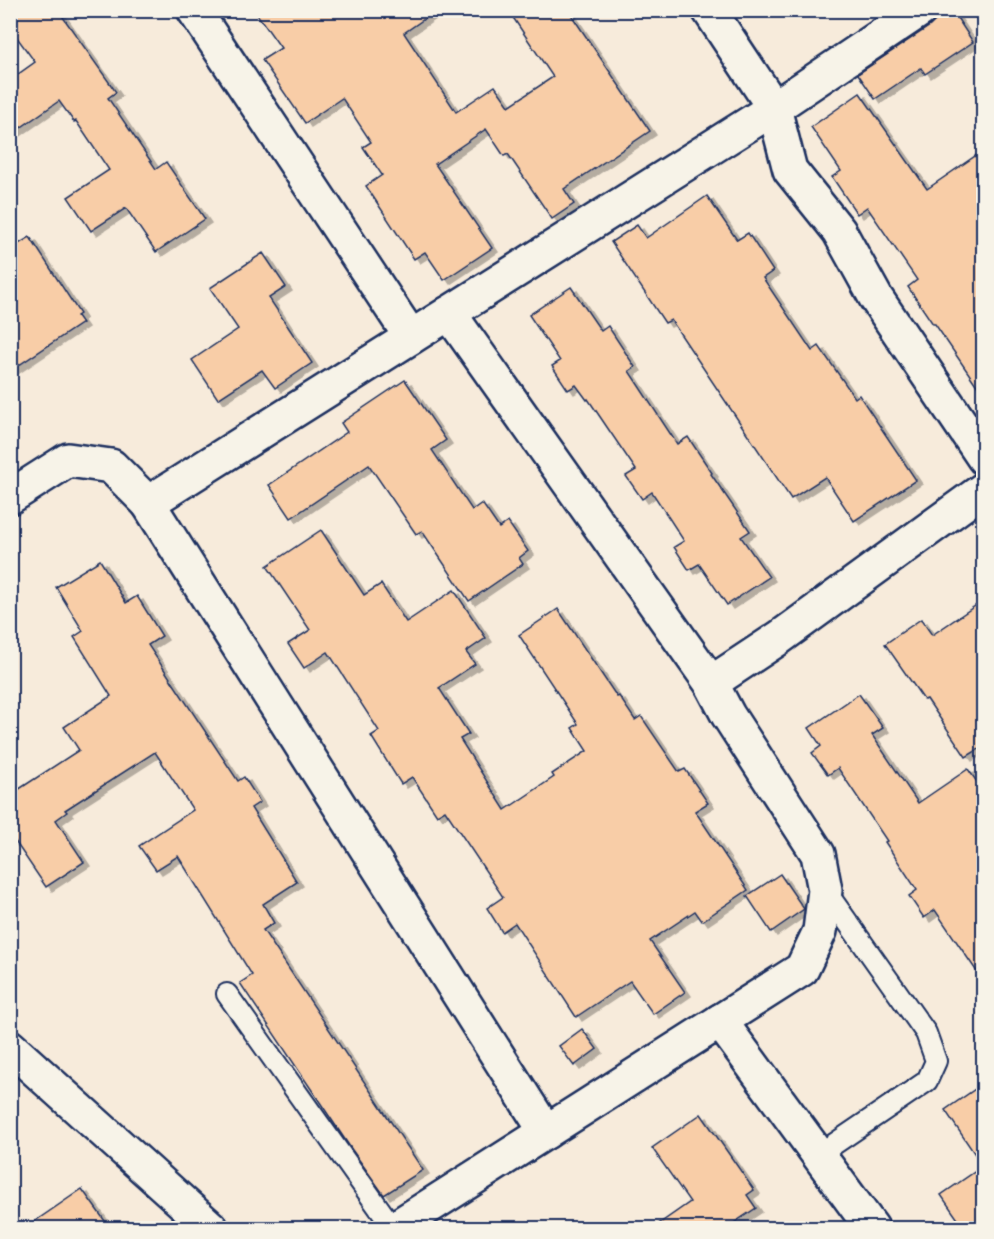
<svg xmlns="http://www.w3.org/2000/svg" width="994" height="1239" font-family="Caveat,sans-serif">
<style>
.building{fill:#f8cda7;stroke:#1b2f5e;stroke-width:1.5;filter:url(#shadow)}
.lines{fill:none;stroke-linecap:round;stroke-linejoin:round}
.service-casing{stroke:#1b2f5e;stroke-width:24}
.minor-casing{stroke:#1b2f5e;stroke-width:38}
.service{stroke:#f7f3e8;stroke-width:20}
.minor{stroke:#f7f3e8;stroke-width:33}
</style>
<defs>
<filter id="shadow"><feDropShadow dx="6" dy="4" stdDeviation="0" flood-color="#0004"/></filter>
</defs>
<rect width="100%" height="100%" fill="#f7ebdb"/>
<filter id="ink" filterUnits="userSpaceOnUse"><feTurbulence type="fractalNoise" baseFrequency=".0167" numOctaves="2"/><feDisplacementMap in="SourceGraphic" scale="12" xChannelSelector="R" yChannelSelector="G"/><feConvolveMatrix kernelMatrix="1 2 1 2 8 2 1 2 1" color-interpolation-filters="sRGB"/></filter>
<g filter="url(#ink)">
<g class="building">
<path d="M10 10H58L116 92 108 98 156 169 166 162 205 219 156 252 126 208 91 231 68 197 109 170 76 121 74 122 59 101 10 135V80L35 62 10 28Z"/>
<path d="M254 10H437L404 33 456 112 495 86 509 106 553 77 508 10H568L650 131 564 189 574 204 552 219 508 154 504 156 486 129 435 164 492 248 444 280 425 252 414 259 366 186 382 175 363 147 371 142 342 98 305 123 262 60 281 48Z"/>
<path d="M949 10H952L973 42 925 74 921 68 875 99 858 74 930 26 937 19Z"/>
<path d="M860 93 927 189 984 150V396L935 324H933L908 287 917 280 867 207 857 214 832 177 841 171 811 127Z"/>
<path d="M707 196 737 240 748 233 773 271 763 278 812 351 819 346 855 398 859 395 916 480 854 521 825 477 791 499 671 320 665 323 611 242 637 225 646 238Z"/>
<path d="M30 237 80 314 77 316 82 323 10 371V249Z"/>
<path d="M263 253 286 287 269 298 312 363 275 388 262 370 218 399 192 360 238 329 210 288Z"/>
<path d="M571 287 601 331 608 326 635 367 629 371 677 444 688 437 712 473 711 474 750 531 741 537 769 577 727 605 699 564 689 570 674 547 684 541 652 492 642 499 626 476 636 470 588 399 587 400 576 385 568 390 552 366 560 361 529 315Z"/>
<path d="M405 380 446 440 432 450 472 510 482 503 499 528 508 522 528 551 519 558 523 564 469 601 422 531 416 534 369 465 291 518 269 485 347 432 341 423Z"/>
<path d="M321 530 364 595 381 584 406 622 454 590 486 638 466 652 475 664 439 688 469 734 460 739 505 810 554 777 552 774 587 751 572 728 578 724 519 635 558 609 617 697 619 696 635 720 641 716 679 772 685 769 708 803 695 811 748 890 702 921 695 911 650 941 685 992 653 1014 630 981 576 1017 515 923 502 932 487 908 503 897 445 810 437 815 412 777 401 784 371 736 379 731 328 652 304 668 288 644 310 630 267 566Z"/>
<path d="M100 560 126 603 137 596 162 636 148 645 238 781 244 777 260 802 251 808 297 882 263 904 274 923 263 930 423 1170 384 1195 352 1150 240 983 252 975 178 856 156 870 139 846 193 810 155 752 65 810 67 812 56 820 84 862 46 887 10 834V795L79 750 64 727 111 696 74 637 83 631 56 587Z"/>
<path d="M984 600V746L966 757 927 699 924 700 885 644 921 619 932 635Z"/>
<path d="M859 694 883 728 872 735 918 803 968 769 984 792V982L935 910 924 918 909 896 917 890 885 842 887 841 838 768 828 775 812 753 821 746 809 728Z"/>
<path d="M780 874 804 909 771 932 747 896Z"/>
<path d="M582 1029 597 1049 574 1066 559 1046Z"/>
<path d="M984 1083V1228H964L941 1195 983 1166 945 1110Z"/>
<path d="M701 1114 754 1190 747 1195 756 1208 726 1228H653L690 1202 652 1148Z"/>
<path d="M82 1189 110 1228H25Z"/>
</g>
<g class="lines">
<defs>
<g id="service">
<path d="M227 994 393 1228"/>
<path d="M818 1155 927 1081 936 1061 926 1033 825 890"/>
</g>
<g id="minor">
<path d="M194 10 411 337"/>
<path d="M709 10 774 108 790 170 839 231 876 298 984 458"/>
<path d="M10 497 68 460 111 466 148 503 774 108 920 10"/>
<path d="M148 503 546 1132"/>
<path d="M711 683 779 638 984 489"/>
<path d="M720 1021 872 1228"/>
<path d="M10 1047 211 1228"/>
<path d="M395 1228 802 969 820 931 825 890 818 854 728 715 711 683 449 313"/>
</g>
</defs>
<use href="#service" class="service-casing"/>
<use href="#minor" class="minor-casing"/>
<use href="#service" class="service"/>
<use href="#minor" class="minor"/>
</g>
</g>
<rect width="994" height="1239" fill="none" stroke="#f7f3e8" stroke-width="36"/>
<rect x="18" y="18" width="958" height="1203" fill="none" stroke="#1b2f5e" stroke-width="2" filter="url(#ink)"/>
</svg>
